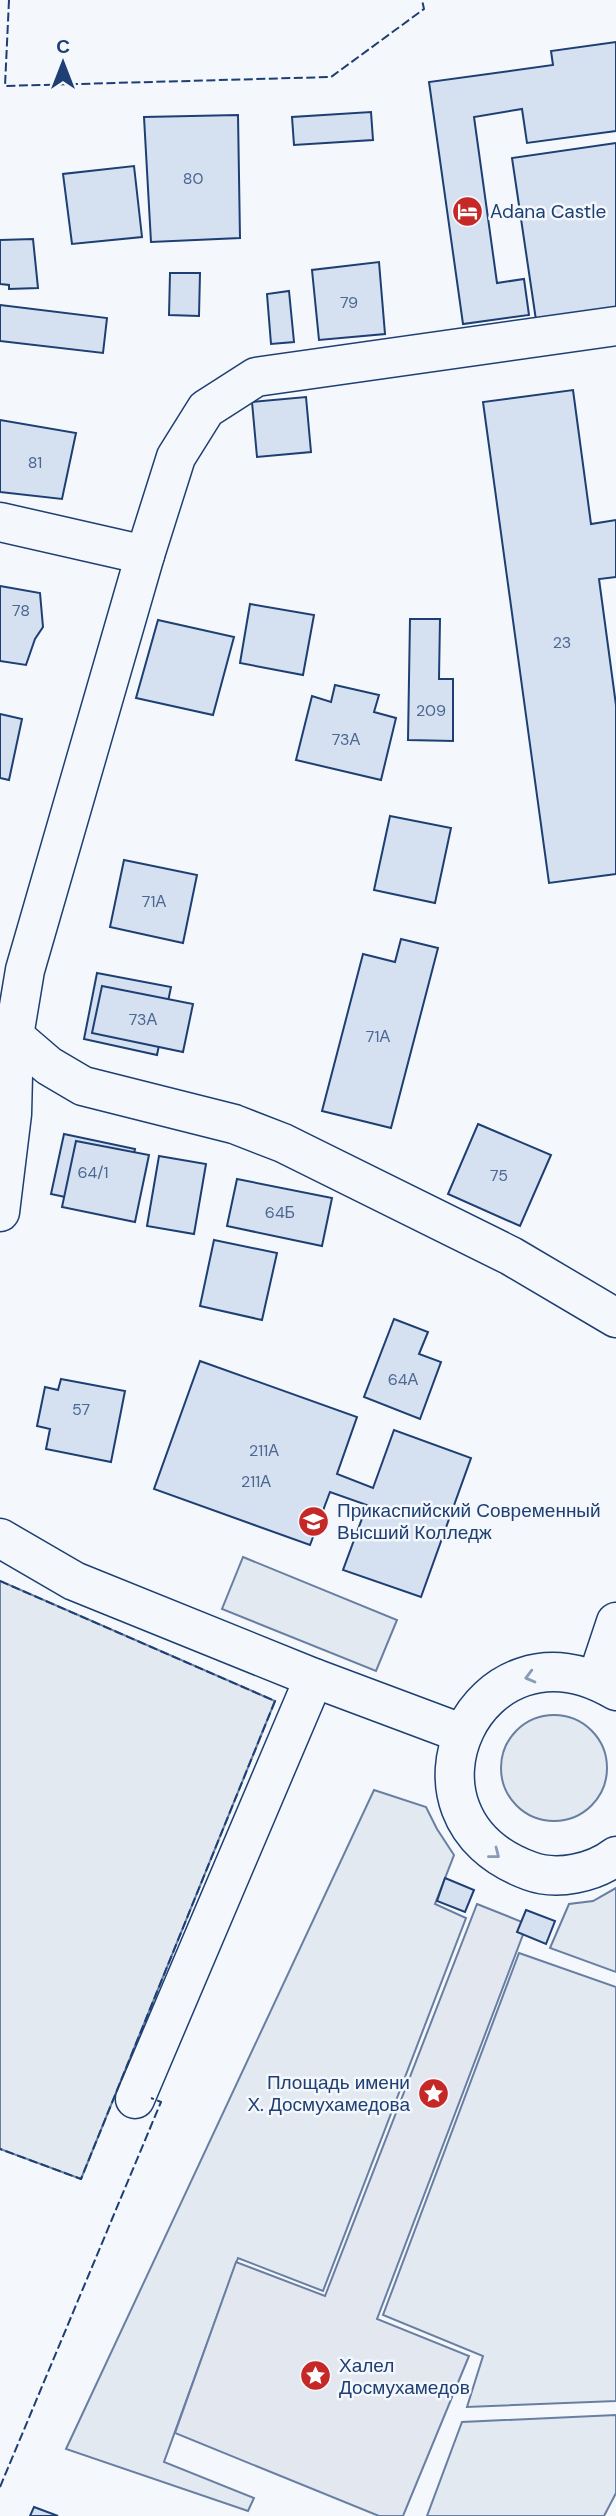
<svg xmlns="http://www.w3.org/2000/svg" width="616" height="2516" font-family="'DM Sans',sans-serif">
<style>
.green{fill:#e3e9f0;stroke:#687fa3;stroke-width:2}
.parking{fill:#e3e8f0;stroke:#687fa3;stroke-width:2}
.building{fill:#d5e0f0;stroke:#1d3f73;stroke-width:2}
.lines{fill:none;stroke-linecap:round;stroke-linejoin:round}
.minor-casing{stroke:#1d3f73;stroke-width:41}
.minor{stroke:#f4f7fb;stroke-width:38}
.fence{stroke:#1d3f73;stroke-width:2;stroke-dasharray:9 3.5;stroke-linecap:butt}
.oneway{stroke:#889bb7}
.labels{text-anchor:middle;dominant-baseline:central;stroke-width:5;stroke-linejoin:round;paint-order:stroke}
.number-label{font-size:16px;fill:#4b6792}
.poi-label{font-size:19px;fill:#1d3f73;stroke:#f4f7fb;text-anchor:start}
</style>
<rect width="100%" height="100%" fill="#f4f7fb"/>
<g class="green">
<path d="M243 1557 397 1620 376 1671 222 1609Z"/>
<path d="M0 1581 275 1701 81 2179 0 2149Z"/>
<circle cx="554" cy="1768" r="53"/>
<path d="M374 1790 426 1807 437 1829 454 1855 435 1904 466 1918 323 2291 238 2258 164 2462 254 2498 248 2511 66 2449Z"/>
<path d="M616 1888V1972L550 1948 569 1904 593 1901Z"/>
<path d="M519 1953 616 1987V2401L467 2407 483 2356 383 2315Z"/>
<path d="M616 2415V2493L604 2516H427L462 2422Z"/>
</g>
<path class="parking" d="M477 1904 527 1924 377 2319 469 2356 403 2516H379L175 2433 236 2262 325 2296Z"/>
<g class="building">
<path d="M616 42V131L527 143 522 109 474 117 497 283 524 279 529 315 463 324 429 82 553 65 551 51Z"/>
<path d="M371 112 373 140 294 145 292 117Z"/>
<path d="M238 115 240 238 151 242 144 117Z"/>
<path d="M616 143V308L536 320 512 158Z"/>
<path d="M134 166 142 237 72 244 63 174Z"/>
<path d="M33 239 38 288 9 289V285L0 284V240Z"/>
<path d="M379 262 385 334 319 340 312 270Z"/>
<path d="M170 273H200L199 316 169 315Z"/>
<path d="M289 291 294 342 271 344 267 294Z"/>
<path d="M0 305 107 318 103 353 0 341Z"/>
<path d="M573 390 591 524 616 520V577L599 579 616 705V874L549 883 483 402Z"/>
<path d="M306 397 311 452 257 457 252 402Z"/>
<path d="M0 420 76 433 62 499 0 492Z"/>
<path d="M0 586 40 593 43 627 35 639 26 665 0 661Z"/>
<path d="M250 604 314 615 303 675 240 663Z"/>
<path d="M410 619H440L439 679H453V741L408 740Z"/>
<path d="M158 620 234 637 213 715 136 698Z"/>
<path d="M335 685 379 695 374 712 396 718 381 780 296 760 312 696 331 702Z"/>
<path d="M0 714 22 719 9 780 0 778Z"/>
<path d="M390 816 451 828 435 903 374 890Z"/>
<path d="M124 860 197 875 183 943 110 927Z"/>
<path d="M401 939 438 948 391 1128 322 1111 363 954 395 962Z"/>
<path d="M97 973 171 987 157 1055 84 1039Z"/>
<path d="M102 986 193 1004 183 1052 92 1033Z"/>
<path d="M478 1124 551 1155 520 1226 448 1194Z"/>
<path d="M64 1134 135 1149 121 1209 51 1194Z"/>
<path d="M76 1141 149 1155 135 1222 62 1207Z"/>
<path d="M159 1156 206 1164 194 1234 147 1226Z"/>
<path d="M237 1179 332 1198 322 1246 227 1226Z"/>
<path d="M214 1240 277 1253 262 1320 200 1306Z"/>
<path d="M394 1319 428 1332 419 1354 441 1362 420 1419 364 1397Z"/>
<path d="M200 1361 357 1417 337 1474 373 1488 394 1430 471 1458 421 1597 343 1570 367 1505 330 1492 310 1545 154 1489Z"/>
<path d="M61 1379 125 1391 111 1462 46 1449 50 1429 37 1426 45 1387 58 1390Z"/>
<path d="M445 1878 474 1890 465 1912 437 1901Z"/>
<path d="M526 1910 555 1921 546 1944 517 1932Z"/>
<path d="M34 2507 58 2516H30Z"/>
</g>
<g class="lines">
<defs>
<g id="minor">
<path d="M0 522 145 555"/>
<path d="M0 1027 14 1036 49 1066 83 1086 234 1124 283 1143 511 1256 616 1318"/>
<path d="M0 1212 12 1114 14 1036 25 970 145 555 176 457 206 409 256 377 616 326"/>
<path d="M0 1538 74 1581 314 1678 461 1733"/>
<path d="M597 1679 616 1622"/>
<path d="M616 1691C478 1609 380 1817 530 1871 557 1881 594 1873 616 1856"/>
<path d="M135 2099 314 1678"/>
</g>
</defs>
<use href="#minor" class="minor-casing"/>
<use href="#minor" class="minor"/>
<g class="fence">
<path d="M9 0 5 86 331 77 424 9 422 0"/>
<path d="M0 1581 275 1701 81 2179 0 2149"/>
<path d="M0 2487 161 2102 151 2098"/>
</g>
</g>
<defs><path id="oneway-chevron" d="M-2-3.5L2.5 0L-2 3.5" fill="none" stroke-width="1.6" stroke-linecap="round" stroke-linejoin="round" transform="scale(1.75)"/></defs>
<g class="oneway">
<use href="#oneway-chevron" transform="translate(530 1677) rotate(165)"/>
<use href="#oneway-chevron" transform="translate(495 1854) rotate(38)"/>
</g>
<defs>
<symbol id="hotel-disc" viewBox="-11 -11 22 22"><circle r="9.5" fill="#c62828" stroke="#f4f7fb"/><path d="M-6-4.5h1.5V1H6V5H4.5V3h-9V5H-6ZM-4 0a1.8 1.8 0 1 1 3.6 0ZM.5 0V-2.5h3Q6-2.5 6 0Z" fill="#fff"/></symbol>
<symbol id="university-disc" viewBox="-11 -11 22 22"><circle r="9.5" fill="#c62828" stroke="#f4f7fb"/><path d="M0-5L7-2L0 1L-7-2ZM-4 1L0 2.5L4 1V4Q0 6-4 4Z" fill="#fff"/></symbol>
<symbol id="sight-disc" viewBox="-11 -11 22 22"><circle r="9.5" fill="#c62828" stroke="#f4f7fb"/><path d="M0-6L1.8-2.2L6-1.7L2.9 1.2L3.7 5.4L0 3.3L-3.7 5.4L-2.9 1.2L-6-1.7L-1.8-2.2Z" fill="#fff"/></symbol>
</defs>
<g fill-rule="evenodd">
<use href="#hotel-disc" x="450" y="194" width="35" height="35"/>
<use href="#university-disc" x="296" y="1504" width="35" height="35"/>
<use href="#sight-disc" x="416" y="2076" width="35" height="35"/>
<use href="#sight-disc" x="298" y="2358" width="35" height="35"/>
</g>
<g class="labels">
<g class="number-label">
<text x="193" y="178">80</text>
<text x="349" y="302">79</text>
<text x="35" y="462">81</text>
<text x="21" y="610">78</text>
<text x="562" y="642">23</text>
<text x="431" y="710">209</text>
<text x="346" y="739">73А</text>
<text x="154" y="901">71А</text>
<text x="143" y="1019">73А</text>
<text x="378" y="1036">71А</text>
<text x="93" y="1172">64/1</text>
<text x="499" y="1175">75</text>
<text x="280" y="1212">64Б</text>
<text x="403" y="1379">64А</text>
<text x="81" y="1409">57</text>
<text x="264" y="1450">211А</text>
<text x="256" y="1481">211А</text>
</g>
<g class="poi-label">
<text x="490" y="211">Adana Сastle</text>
<text x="337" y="1510">Прикаспийский Современный<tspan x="337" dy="22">Высший Колледж</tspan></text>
<text x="410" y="2082" text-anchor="end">Площадь имени<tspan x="410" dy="22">Х. Досмухамедова</tspan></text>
<text x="339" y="2365">Халел<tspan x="339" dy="22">Досмухамедов</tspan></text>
</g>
</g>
<g transform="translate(63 63)" stroke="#f4f7fb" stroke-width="5" paint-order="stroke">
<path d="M0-5L12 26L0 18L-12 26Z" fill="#1d3f73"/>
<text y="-10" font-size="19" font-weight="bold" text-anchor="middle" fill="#1d3f73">С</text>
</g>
</svg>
